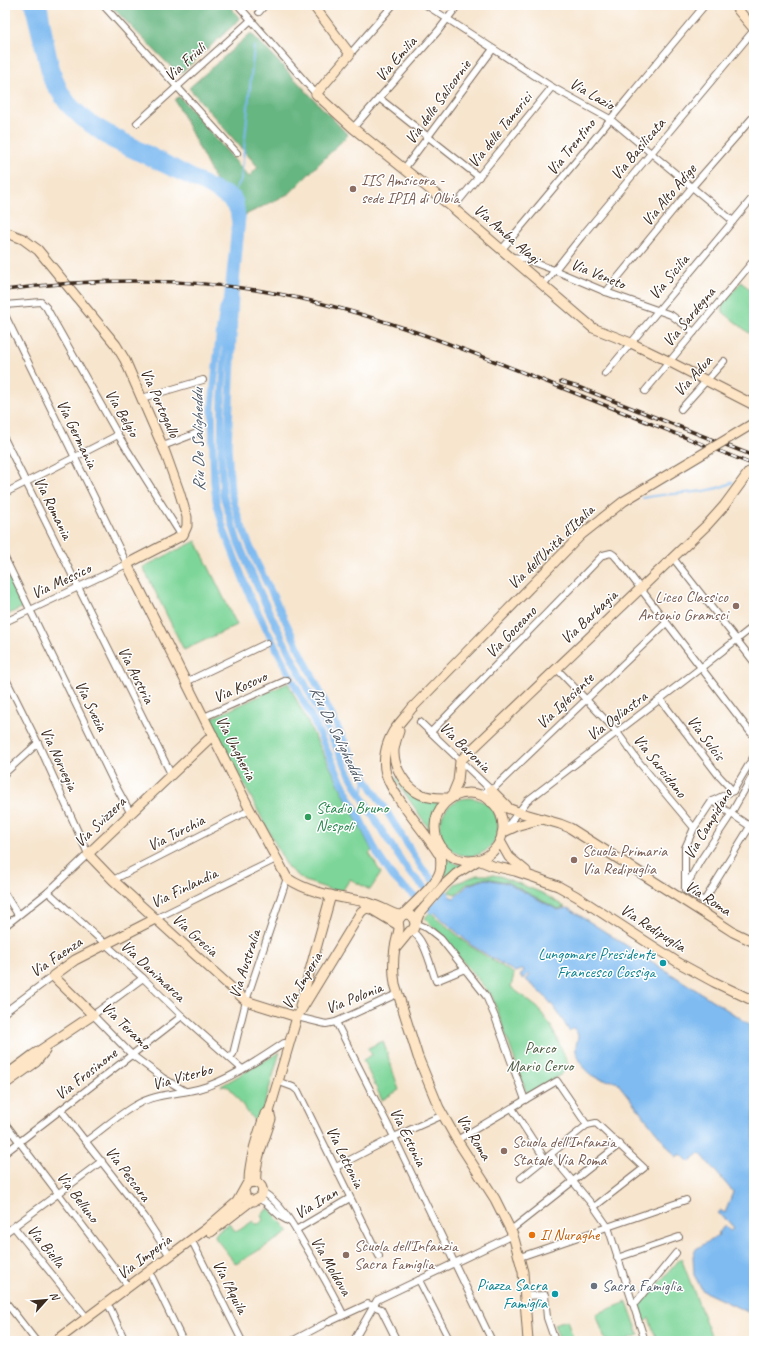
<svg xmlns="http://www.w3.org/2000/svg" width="759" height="1346" font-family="Caveat,sans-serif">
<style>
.green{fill:#7dd599;stroke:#5c805c}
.forest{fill:#66b681;stroke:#507050}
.water{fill:#7fbbf1;stroke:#5d7288}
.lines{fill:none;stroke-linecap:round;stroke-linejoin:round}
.stream{stroke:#7fbbf1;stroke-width:2}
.canal{stroke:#7fbbf1;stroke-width:7}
.river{stroke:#7fbbf1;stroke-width:13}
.street-casing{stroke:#7d6b5c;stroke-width:8}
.secondary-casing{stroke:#7d6b5c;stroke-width:11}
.street{stroke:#fff;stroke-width:6}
.secondary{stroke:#fde5c5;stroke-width:9}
.rail-casing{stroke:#3b2a1e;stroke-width:3.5}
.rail{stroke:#fff;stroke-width:2;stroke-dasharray:6;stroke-linecap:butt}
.secondary-bridge-casing{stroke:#7d6b5c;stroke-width:11;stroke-linecap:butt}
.secondary-bridge{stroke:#fde5c5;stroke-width:9}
.education-dot{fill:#8d6e63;stroke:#fff;stroke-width:1.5}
.leisure-dot{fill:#2e9e5b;stroke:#fff;stroke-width:1.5}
.culture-dot{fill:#0f9aa8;stroke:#fff;stroke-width:1.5}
.food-dot{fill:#e8710a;stroke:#fff;stroke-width:1.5}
.worship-dot{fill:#6b7280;stroke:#fff;stroke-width:1.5}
.labels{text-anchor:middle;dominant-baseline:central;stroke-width:3;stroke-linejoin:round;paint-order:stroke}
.street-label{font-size:16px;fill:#3b2a1e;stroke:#fff}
.education-label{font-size:16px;fill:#785e54;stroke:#fff;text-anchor:start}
.leisure-label{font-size:16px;fill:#27864d;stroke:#fff;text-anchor:start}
.culture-label{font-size:16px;fill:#0d838f;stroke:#fff;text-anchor:end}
.park-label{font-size:16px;fill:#4f5d43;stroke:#fff}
.food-label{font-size:16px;fill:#c56008;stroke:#fff;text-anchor:start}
.worship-label{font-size:16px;fill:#5b616d;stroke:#fff;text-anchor:start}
.water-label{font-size:17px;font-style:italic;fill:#535d68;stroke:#fff}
</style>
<rect width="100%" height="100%" fill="#fff"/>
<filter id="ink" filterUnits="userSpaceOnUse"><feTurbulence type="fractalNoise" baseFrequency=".025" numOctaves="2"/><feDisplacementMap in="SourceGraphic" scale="8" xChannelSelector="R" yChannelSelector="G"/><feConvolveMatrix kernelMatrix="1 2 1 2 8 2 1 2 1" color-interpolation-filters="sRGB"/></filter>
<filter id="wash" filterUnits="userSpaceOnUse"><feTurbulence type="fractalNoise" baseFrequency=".012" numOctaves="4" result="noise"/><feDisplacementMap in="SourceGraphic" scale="16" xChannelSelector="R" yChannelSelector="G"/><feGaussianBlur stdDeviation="0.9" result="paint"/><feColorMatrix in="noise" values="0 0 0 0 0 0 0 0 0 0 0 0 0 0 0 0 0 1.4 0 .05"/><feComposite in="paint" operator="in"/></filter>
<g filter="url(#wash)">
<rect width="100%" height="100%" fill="#f7e5ce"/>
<g class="green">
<path d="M741 282 752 291 754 289V337L723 312 722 305Z"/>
<path d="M196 541 237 625 184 650 143 567Z"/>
<path d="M5 570 23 607 5 616Z"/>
<path d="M288 683 372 851 369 853 381 873 370 890 350 879 341 893 305 881 288 868 210 719Z"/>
<path d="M398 778C410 797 421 803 443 801 435 811 431 820 432 833L399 785 395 779Z"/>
<circle cx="469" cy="827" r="29"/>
<path d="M447 858 457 864 466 865 455 871 445 878Z"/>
<path d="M477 875H493L500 876 542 893 565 907 558 909 507 882 486 878 467 884 456 894 448 892 455 884Z"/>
<path d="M430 912 470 946 514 974 511 987 538 1008 551 1026 568 1063 562 1074 527 1094 492 996 445 940C439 931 430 926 425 918Z"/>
<path d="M383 1041 399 1090 382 1100 363 1060 372 1055 368 1048Z"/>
<path d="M280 1052 258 1126 229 1087 221 1086Z"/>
<path d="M269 1208 289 1232 236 1264 216 1239 215 1235 220 1229 222 1230V1228L224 1226 227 1227 226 1225 229 1223 234 1230 238 1231 253 1221 256 1224H259L263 1220 261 1215Z"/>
<path d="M681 1258 713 1341H657L649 1318 644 1323 639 1307 655 1288 656 1289 658 1286 657 1285Z"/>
<path d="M627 1302 639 1335 623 1341H606L596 1314Z"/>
<path d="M567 1320 574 1341H560L554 1324Z"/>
</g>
<g class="forest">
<path d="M110 5H229L240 19 179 75Z"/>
<path d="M251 33 348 135 290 193 235 220 175 100 179 96 249 177 258 167 189 88Z"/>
</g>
<path class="water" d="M486 879 507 883 558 910 568 908 754 1027V1315L703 1291 694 1275 693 1256 696 1249 719 1235 718 1232 725 1226 730 1231 734 1228 727 1220 717 1213 720 1210 725 1213 733 1192 700 1153 689 1162 681 1154 676 1157 616 1081C599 1081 586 1076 579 1059 577 1056 575 1051 576 1047 576 1043 578 1039 578 1035L574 1028 569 1031C557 1009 546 995 526 980L530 975 528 974 524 979 520 976 524 971 523 969 515 972 471 945 432 910 446 895 454 898 468 885Z"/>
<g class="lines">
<g class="stream">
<path d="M231 197 241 180 254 46"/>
<path d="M643 498C672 491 706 496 733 482"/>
<path d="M362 796 367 768"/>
</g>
<g class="canal">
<path d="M28 5 47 82 64 108 80 123 109 144 201 187 212 193 225 202 233 211 235 223 230 293 223 309 220 328 212 406 213 456 214 482 216 501 224 530 251 599 314 722 337 772 378 855 393 877 401 885 432 910 446 895 422 868 365 777 355 763 256 561 239 519 231 493 228 446 235 294 242 216 240 201 237 195 228 190 215 185C191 171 166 158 141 145 115 131 83 118 67 93 53 71 49 30 44 5"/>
<path d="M226 342 222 396 221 455 223 495 238 542 263 599 350 775 378 825 409 872 430 893"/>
</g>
<path class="river" d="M36 5C44 32 44 62 57 87 75 125 127 147 163 164 186 175 209 186 231 197L237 206 239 217 226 342"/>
</g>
</g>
<g filter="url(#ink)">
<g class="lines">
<defs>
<g id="street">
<path d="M103 5 237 153"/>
<path d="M238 5 316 94"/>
<path d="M426 5 552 87 610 119 733 221"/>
<path d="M259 12 265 5"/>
<path d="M350 54 393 5"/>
<path d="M379 98 479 177"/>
<path d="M137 123 251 20"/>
<path d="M353 128 438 31 458 5"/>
<path d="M404 169 493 49"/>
<path d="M453 208 552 87"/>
<path d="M502 249C571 169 637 86 705 5"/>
<path d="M512 257 522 258 554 270 606 292 671 315 694 332"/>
<path d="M543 285 581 237 754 30"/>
<path d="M606 292 692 187 754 116"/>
<path d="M5 305 41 302 46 307 118 435 178 530 183 535"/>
<path d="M5 315 127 564 5 622"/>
<path d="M605 374 754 196"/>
<path d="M645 391 754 260"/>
<path d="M142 398 203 380"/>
<path d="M681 409 724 361"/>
<path d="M5 440 171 774"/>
<path d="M163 446 197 433"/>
<path d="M5 493 118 435"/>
<path d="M5 558 113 781 130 812"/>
<path d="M673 558 754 662"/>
<path d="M557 669 617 732 638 761 694 828"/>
<path d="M5 677 38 743 88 854 48 892 5 926"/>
<path d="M186 682 267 643"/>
<path d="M660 699 719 776 733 791"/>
<path d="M204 717 287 680"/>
<path d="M420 722 491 790"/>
<path d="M431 732 603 555 611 553 614 555 621 563 751 733 754 735"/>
<path d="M754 756 733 791 712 801 694 828 685 848V890L704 901 754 820"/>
<path d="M5 773 38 743"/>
<path d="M480 795 495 787 666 623"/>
<path d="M712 801 754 829"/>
<path d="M504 831 527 801 702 667 754 626"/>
<path d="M113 880 250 810"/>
<path d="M685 888 700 861 728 819 754 773"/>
<path d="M48 892 143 978 182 1016 242 1069"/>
<path d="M5 894 18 915"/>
<path d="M155 919 276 859"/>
<path d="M415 923 427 928 441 939 486 996 495 1017 525 1100"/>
<path d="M410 931C424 935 431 968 436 981L465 969"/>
<path d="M143 978 93 1015 132 1055 163 1078 185 1091"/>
<path d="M5 1012 53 976"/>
<path d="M297 1017 326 1024 336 1022 397 994"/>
<path d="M336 1022 394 1137 492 1341"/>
<path d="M230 1057 233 1054 246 1001 287 878"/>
<path d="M277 1081 293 1087 298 1091 379 1256"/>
<path d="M512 1108 545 1159"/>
<path d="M61 1110 144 1216 170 1256"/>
<path d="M5 1123 129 1287"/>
<path d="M457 1140 557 1081 587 1125"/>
<path d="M86 1141C102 1130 119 1114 136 1105 154 1094 178 1094 198 1089 226 1082 260 1059 284 1043L288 1044"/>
<path d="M5 1153 182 1016"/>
<path d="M551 1155 594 1207 608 1227 645 1341"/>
<path d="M336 1167 394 1137 443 1115"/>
<path d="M521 1178 587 1125 596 1123 644 1168 594 1207"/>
<path d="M263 1192C283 1205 294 1227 306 1247 319 1269 332 1291 343 1314"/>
<path d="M259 1199 265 1202 281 1217 290 1222"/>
<path d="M14 1227 87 1318"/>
<path d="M296 1230 350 1198"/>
<path d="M511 1230 620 1144"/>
<path d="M5 1233 102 1161"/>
<path d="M194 1245 242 1341"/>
<path d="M520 1257 686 1200"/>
<path d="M617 1258 679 1237"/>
<path d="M152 1277 183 1341"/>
<path d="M419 1280 450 1341"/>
<path d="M525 1296 545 1295 547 1318 555 1341"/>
<path d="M5 1301 36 1341"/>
<path d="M632 1303 636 1302 676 1253"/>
<path d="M110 1308 125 1341"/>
<path d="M329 1322 368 1304 381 1309 397 1341"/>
<path d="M292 1341 324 1324"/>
<path d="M352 1341 354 1340 377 1300 513 1235"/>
</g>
<g id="secondary">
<path d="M313 5 350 54 316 94 353 128 453 208 593 328 631 343 668 361 754 405"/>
<path d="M734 5 754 29"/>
<path d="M5 232 23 239 38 250 116 345 125 360 165 452 179 491 187 517V526L183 535 127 564 250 810 287 878C310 894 340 897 366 902 377 905 385 910 395 914 400 916 406 913 410 915 413 917 414 919 415 923"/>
<path d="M412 708C406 716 398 724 393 732 386 744 382 760 386 774 394 799 424 830 438 853"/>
<path d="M399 731C397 737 395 743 394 750 393 766 405 787 420 794 430 799 441 798 451 798"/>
<path d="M213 735 88 854 113 880 246 1001 297 1017"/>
<path d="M491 790 507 806"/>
<circle cx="469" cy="827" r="34"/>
<path d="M451 798 458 781 460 761 707 525 724 506 749 472"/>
<path d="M491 802 518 812 560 824 570 828 716 921 733 932 754 942"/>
<path d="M502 833 519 825 542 819"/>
<path d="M500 841 509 857 526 871"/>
<path d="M439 844C440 852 442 863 440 871 436 886 410 906 400 918 397 921 399 925 399 929 398 935 396 941 395 947 393 960 393 972 395 984L418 1057 439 1108 457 1140 495 1199 513 1235 523 1272 528 1341"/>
<path d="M478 860 493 866 515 871 536 878 558 886 576 896 679 963 714 982 754 1001"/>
<path d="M396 948 410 931 413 930 419 914 444 885 456 874 477 861"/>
<path d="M300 1006 331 895"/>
<path d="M5 1076 33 1055 93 1015 53 976 75 960 155 919"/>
<path d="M5 1084 36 1062 45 1051"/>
<path d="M249 1182C249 1159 258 1135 265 1114L269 1112"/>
<path d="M256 1182C254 1161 265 1139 271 1119L269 1112 297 1017 361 912 366 908 371 909 398 925"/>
<path d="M211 1232 251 1201"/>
<path d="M56 1341 207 1228 237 1202 247 1184C258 1179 266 1187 261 1197L254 1201 246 1198 244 1191"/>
</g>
</defs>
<use href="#street" class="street-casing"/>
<use href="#secondary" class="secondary-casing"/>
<use href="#street" class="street"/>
<use href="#secondary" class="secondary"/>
<defs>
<g id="rail">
<path d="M5 290C92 278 193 277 279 294 366 311 449 343 532 376 606 405 680 435 754 465"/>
<path d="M561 382 578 387 754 456"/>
</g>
</defs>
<use href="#rail" class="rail-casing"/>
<use href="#rail" class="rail"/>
<defs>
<path id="secondary-bridge" d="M412 708 581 535 624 501 754 423"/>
</defs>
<use href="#secondary-bridge" class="secondary-bridge-casing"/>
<use href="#secondary-bridge" class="secondary-bridge"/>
</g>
</g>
<g class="education-dot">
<circle cx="353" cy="189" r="4"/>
<circle cx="736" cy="606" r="4"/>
<circle cx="574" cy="860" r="4"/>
<circle cx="504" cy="1151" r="4"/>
<circle cx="346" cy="1255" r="4"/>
</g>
<circle class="leisure-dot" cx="308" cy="817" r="4"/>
<g class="culture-dot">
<circle cx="663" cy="963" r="4"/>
<circle cx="555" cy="1294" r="4"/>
</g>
<circle class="food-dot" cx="532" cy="1235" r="4"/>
<circle class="worship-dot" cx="594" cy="1286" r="4"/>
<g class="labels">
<g class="street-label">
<text transform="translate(396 59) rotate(-49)">Via Emilia</text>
<text transform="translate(185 62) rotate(-42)">Via Friuli</text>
<text transform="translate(592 94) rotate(30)">Via Lazio</text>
<text transform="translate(438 102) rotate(-54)">Via delle Salicornie</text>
<text transform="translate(500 130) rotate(-51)">Via delle Tamerici</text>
<text transform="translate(571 147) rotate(-51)">Via Trentino</text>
<text transform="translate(638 149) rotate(-50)">Via Basilicata</text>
<text transform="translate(669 195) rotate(-50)">Via Alto Adige</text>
<text transform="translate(507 234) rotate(41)">Via Amba Alagi</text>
<text transform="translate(598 274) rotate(22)">Via Veneto</text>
<text transform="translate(669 277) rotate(-50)">Via Sicilia</text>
<text transform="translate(689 317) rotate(-50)">Via Sardegna</text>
<text transform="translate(693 376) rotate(-48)">Via Adua</text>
<text transform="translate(160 403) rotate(66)">Via Portogallo</text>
<text transform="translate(122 413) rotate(60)">Via Belgio</text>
<text transform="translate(77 434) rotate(64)">Via Germania</text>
<text transform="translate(53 508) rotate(64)">Via Romania</text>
<text transform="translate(551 547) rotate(-44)">Via dell'Unità d'Italia</text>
<text transform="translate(61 581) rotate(-25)">Via Messico</text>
<text transform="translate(589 617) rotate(-43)">Via Barbagia</text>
<text transform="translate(511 632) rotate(-46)">Via Goceano</text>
<text transform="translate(136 675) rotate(63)">Via Austria</text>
<text transform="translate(240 687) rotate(-24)">Via Kosovo</text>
<text transform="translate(565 701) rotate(-44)">Via Iglesiente</text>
<text transform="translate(91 706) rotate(64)">Via Svezia</text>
<text transform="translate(617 716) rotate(-37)">Via Ogliastra</text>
<text transform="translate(706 738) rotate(53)">Via Sulcis</text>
<text transform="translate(465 747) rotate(44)">Via Baronia</text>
<text transform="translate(236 748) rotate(63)">Via Ungheria</text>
<text transform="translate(59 759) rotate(65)">Via Norvegia</text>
<text transform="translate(660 766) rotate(52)">Via Sarcidano</text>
<text transform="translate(100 822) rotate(-44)">Via Svizzera</text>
<text transform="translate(708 824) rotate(-59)">Via Campidano</text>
<text transform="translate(176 833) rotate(-27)">Via Turchia</text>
<text transform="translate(184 888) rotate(-26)">Via Finlandia</text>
<text transform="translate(708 898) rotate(33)">Via Roma</text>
<text transform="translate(653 928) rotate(33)">Via Redipuglia</text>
<text transform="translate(195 935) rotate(42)">Via Grecia</text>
<text transform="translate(56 957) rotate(-34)">Via Faenza</text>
<text transform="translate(245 964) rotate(-72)">Via Australia</text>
<text transform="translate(153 971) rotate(43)">Via Danimarca</text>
<text transform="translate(302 981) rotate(-59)">Via Imperia</text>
<text transform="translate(354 998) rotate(-22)">Via Polonia</text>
<text transform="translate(126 1026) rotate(44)">Via Teramo</text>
<text transform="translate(86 1074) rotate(-38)">Via Frosinone</text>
<text transform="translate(182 1077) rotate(-15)">Via Viterbo</text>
<text transform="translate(408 1137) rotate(64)">Via Estonia</text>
<text transform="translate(474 1137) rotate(58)">Via Roma</text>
<text transform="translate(345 1157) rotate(64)">Via Lettonia</text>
<text transform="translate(128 1174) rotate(53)">Via Pescara</text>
<text transform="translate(78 1197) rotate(53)">Via Belluno</text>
<text transform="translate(316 1203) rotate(-31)">Via Iran</text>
<text transform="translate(46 1246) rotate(51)">Via Biella</text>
<text transform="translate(144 1257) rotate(-37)">Via Imperia</text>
<text transform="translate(331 1266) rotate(60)">Via Moldova</text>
<text transform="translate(230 1287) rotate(63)">Via l'Aquila</text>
</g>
<g class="education-label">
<text x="361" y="180">IIS Amsicora -<tspan x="361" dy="18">sede IPIA di Olbia</tspan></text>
<text x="728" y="597" text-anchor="end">Liceo Classico<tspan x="728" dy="18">Antonio Gramsci</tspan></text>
<text x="582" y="851">Scuola Primaria<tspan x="582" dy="18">Via Redipuglia</tspan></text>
<text x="512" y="1142">Scuola dell'Infanzia<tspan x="512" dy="18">Statale Via Roma</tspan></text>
<text x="354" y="1246">Scuola dell'Infanzia<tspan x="354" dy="18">Sacra Famiglia</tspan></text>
</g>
<g class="leisure-label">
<text x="316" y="808">Stadio Bruno<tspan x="316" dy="18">Nespoli</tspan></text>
</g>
<g class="culture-label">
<text x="655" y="954">Lungomare Presidente<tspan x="655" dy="18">Francesco Cossiga</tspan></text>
<text x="547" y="1285">Piazza Sacra<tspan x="547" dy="18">Famiglia</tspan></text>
</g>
<g class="park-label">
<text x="540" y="1048">Parco<tspan x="540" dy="18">Mario Cervo</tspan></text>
</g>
<g class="food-label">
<text x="540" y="1235">Il Nuraghe</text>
</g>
<g class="worship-label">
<text x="602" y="1286">Sacra Famiglia</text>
</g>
<g class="water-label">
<text transform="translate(198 440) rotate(-91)">Riu De Saligheddu</text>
<text transform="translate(337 733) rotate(64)">Riu De Saligheddu</text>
</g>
</g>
<rect width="759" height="1346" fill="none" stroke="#fff" stroke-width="20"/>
<g transform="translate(46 1300) rotate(63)" stroke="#ffffff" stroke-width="3" paint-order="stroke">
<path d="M0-3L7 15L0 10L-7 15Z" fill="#3b2a1e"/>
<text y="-6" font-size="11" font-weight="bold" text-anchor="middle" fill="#3b2a1e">N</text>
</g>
</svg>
